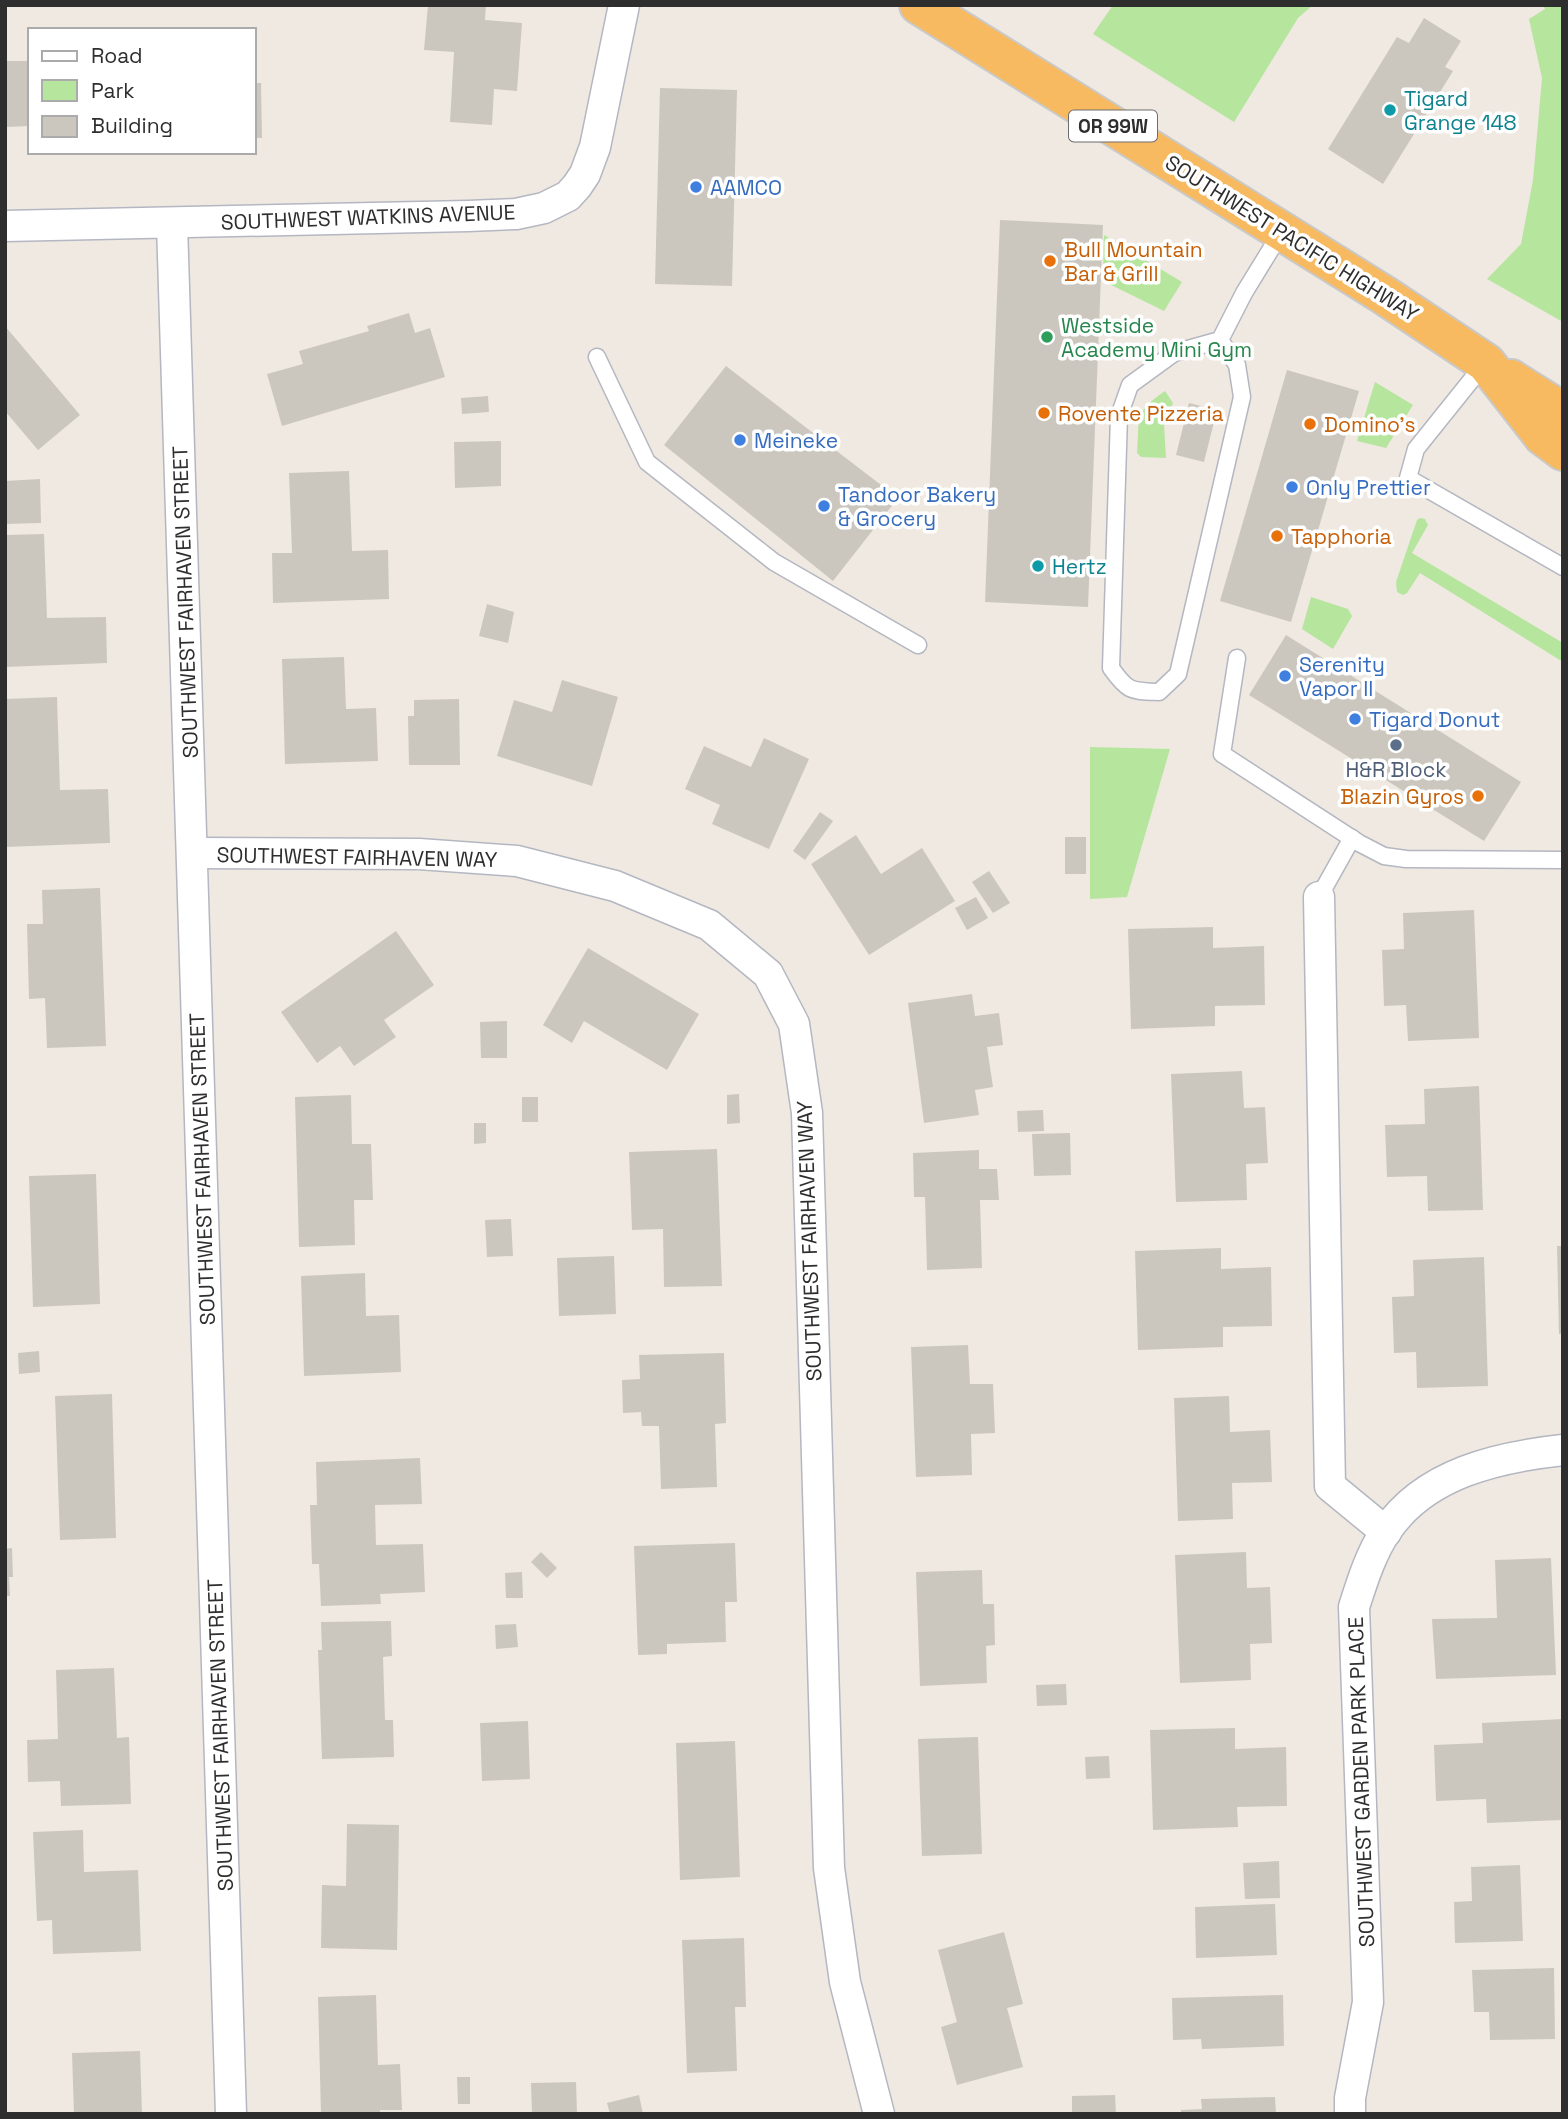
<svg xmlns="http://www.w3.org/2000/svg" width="1568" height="2119" font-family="'Space Grotesk',sans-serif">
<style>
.green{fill:#b6e59e}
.building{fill:#cbc7bf}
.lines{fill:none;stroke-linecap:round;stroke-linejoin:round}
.service-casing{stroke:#b4b7c1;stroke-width:19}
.minor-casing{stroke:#b4b7c1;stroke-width:33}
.trunk-casing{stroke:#c9c9c9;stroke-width:42}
.service{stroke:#fff;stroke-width:16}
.minor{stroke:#fff;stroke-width:30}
.trunk{stroke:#f8ba60;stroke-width:38}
.culture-dot{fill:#0f9aa8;stroke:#fff;stroke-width:2.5}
.shop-dot{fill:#3f7fe0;stroke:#fff;stroke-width:2.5}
.food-dot{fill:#e8710a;stroke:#fff;stroke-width:2.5}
.leisure-dot{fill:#2e9e5b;stroke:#fff;stroke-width:2.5}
.service-dot{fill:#5c6f8a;stroke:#fff;stroke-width:2.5}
.labels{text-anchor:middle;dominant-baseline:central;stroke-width:7;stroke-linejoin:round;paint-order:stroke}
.shield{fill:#fff;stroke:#6d6d6d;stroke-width:2}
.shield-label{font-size:19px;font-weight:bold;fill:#2e2e2e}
.culture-label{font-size:21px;fill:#0d838f;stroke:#fff;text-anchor:start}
.shop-label{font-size:21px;fill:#366cbe;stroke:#fff;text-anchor:start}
.street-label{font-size:21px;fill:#2e2e2e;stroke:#fff}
.food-label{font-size:21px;fill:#c56008;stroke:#fff;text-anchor:start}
.leisure-label{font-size:21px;fill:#27864d;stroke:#fff;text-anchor:start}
.service-label{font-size:21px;fill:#4e5e75;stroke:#fff}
</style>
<rect width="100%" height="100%" fill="#efe9e1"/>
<g class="green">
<path d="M1113 5H1313L1298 18 1234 122 1093 34Z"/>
<path d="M1543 5H1563V322L1487 279 1521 244 1533 180 1542 78 1529 19 1545 9Z"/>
<path d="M1104 235 1182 282 1164 311 1103 281Z"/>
<path d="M1375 382 1413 405 1386 448 1357 441Z"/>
<path d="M1165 391 1173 403 1164 425 1166 458 1141 457 1137 453C1140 417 1133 413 1165 391Z"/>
<path d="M1420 518 1425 519 1428 525 1412 553 1563 643V662L1420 573 1407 593 1403 595 1397 592 1396 582 1417 520Z"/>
<path d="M1311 597 1348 609 1352 616 1333 649 1302 629Z"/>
<path d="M1090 747 1170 749 1127 897 1090 899Z"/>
</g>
<g class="building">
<path d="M428 5H486L485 20 522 23 517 91 494 89 492 125 450 122 454 52 424 50Z"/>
<path d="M1424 18 1461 41 1445 67 1453 71 1383 184 1328 149 1397 37 1409 43Z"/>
<path d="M5 61H30V126L5 127Z"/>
<path d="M254 83H261L262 138H254Z"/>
<path d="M660 88 737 90 732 286 655 284Z"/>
<path d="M1000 220 1103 225 1088 607 985 602Z"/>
<path d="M409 313 415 333 430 328 445 377 282 426 267 374 303 364 299 351 369 331 367 326Z"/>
<path d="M5 326 80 415 38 450 5 411Z"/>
<path d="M726 366 898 498 833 581 664 445Z"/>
<path d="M1287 370 1359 391 1291 622 1220 601Z"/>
<path d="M488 396 489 412 462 414 461 398Z"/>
<path d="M1189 403 1217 410 1204 462 1176 455Z"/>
<path d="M501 441V486L455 488 454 442Z"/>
<path d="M349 471 352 551 388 550 389 599 273 603 272 553H292L289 473Z"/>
<path d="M40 479 41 523 5 524V481Z"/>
<path d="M44 534 47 618 106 617 107 663 5 667V535Z"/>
<path d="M487 604 514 612 508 643 479 636Z"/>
<path d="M1286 635 1521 782 1484 841 1249 695Z"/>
<path d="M344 657 346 709 376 708 378 761 285 764 282 659Z"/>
<path d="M562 680 618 697 592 786 497 756 514 700 552 712Z"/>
<path d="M57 697 60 790 108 789 110 843 5 847V699Z"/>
<path d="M459 699 460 765H409L408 716H414V700Z"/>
<path d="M764 738 809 759 769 849 712 824 720 805 685 789 704 746 751 767Z"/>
<path d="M820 812 833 821 805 860 793 851Z"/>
<path d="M856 835 881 874 922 848 955 901 869 955 811 864Z"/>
<rect x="1065" y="837" width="21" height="37"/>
<path d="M989 871 1010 903 993 913 972 882Z"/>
<path d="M100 888 106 1046 47 1048 45 998 29 999 27 924H43L42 890Z"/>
<path d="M976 897 988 918 967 930 955 908Z"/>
<path d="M1474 910 1479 1038 1408 1041 1406 1005 1384 1006 1382 950 1404 949 1403 913Z"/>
<path d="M1213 927V948L1264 946 1265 1005 1215 1006V1026L1131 1029 1128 929Z"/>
<path d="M396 931 434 985 384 1020 396 1037 354 1066 340 1046 317 1063 281 1012Z"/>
<path d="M588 948 699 1014 667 1070 584 1021 572 1043 543 1025Z"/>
<path d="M972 994 975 1016 999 1013 1003 1045 987 1047 993 1087 975 1090 979 1115 924 1123 908 1003Z"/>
<path d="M507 1021V1058H481L480 1022Z"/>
<path d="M1242 1071 1244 1108 1265 1107 1268 1163 1246 1164 1247 1200 1176 1202 1171 1074Z"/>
<path d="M1479 1086 1483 1210 1428 1211 1427 1176 1387 1177 1385 1125 1425 1124 1424 1089Z"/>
<path d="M739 1094 740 1123 727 1124V1095Z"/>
<path d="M351 1095 352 1144H371L373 1200H354L355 1245 299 1247 295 1097Z"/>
<rect x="522" y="1097" width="16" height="25"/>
<path d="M1043 1110 1044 1131 1018 1132 1017 1111Z"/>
<path d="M474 1123H486V1143L474 1144Z"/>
<path d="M1070 1133 1071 1175 1034 1176 1032 1134Z"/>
<path d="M717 1149 722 1286 664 1287 663 1229 632 1230 629 1152Z"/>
<path d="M979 1150V1169H997L999 1200H980L982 1268 927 1270 925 1197H914L913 1153Z"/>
<path d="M96 1174 100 1304 33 1307 29 1176Z"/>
<path d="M511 1219 513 1256 487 1257 485 1220Z"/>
<path d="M1557 1246H1563V1333L1559 1334Z"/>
<path d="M1221 1248V1269L1271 1267 1272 1326 1223 1327V1347L1138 1350 1135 1251Z"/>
<path d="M614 1256 616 1314 559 1316 557 1258Z"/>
<path d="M1484 1257 1488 1386 1417 1388 1416 1352 1394 1353 1392 1297 1414 1296 1413 1260Z"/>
<path d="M365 1273 366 1316 399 1315 401 1372 304 1376 301 1276Z"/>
<path d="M968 1345 970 1384H993L995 1433 971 1434 972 1475 916 1477 911 1347Z"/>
<path d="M39 1351 40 1372 19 1374 18 1353Z"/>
<path d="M724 1353 726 1423 715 1424 717 1487 661 1489 659 1426H642L641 1412 623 1413 622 1380 640 1379 639 1355Z"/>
<path d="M112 1394 116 1538 60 1540 55 1396Z"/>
<path d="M1229 1396 1230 1432 1270 1430 1272 1482 1232 1483 1233 1519 1178 1521 1174 1398Z"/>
<path d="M420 1458 422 1504 375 1505 376 1545 423 1544 425 1592 380 1594 381 1604 321 1606 319 1564H312L310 1505H317L316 1462Z"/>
<path d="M735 1543 737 1602H725L726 1642 667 1644V1654L638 1655 634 1546Z"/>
<path d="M12 1548 13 1577H9L10 1596H5V1549Z"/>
<path d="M541 1552 557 1568 547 1578 531 1562Z"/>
<path d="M1246 1552 1247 1588 1270 1587 1272 1643 1250 1644 1251 1680 1180 1683 1175 1555Z"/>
<path d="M1551 1558 1556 1675 1436 1679 1432 1619 1497 1618 1495 1560Z"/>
<path d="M982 1570 983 1604H994L995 1645 986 1646 987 1683 920 1686 916 1572Z"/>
<path d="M522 1572 523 1598H506L505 1573Z"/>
<path d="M391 1621 392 1656 383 1657 385 1720H393L394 1757 322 1759 318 1650H322L321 1622Z"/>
<path d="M516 1624 518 1647 496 1649 495 1625Z"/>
<path d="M114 1668 117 1738 129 1737 131 1804 61 1806 60 1781 28 1782 27 1740 58 1739 56 1670Z"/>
<path d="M1066 1684 1067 1705 1037 1706 1036 1685Z"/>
<path d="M1563 1719V1820L1487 1823 1486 1799 1436 1801 1434 1745 1483 1743 1482 1723Z"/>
<path d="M528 1721 530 1779 482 1781 480 1723Z"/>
<path d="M1235 1728V1749L1286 1747 1287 1806 1237 1807 1238 1827 1153 1830 1150 1730Z"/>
<path d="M978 1737 982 1854 922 1856 918 1739Z"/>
<path d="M735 1741 740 1877 680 1880 676 1743Z"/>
<path d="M1109 1756 1110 1778 1086 1779 1085 1757Z"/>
<path d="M347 1824 399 1825 397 1950 321 1948 322 1885 346 1886Z"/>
<path d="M83 1830 84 1872 138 1870 141 1951 53 1954 52 1920 37 1921 33 1832Z"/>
<path d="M1279 1861 1280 1898 1245 1899 1243 1863Z"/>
<path d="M1520 1865 1523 1941 1455 1943 1454 1902 1472 1901 1471 1867Z"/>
<path d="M1275 1904 1277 1955 1196 1958 1195 1907Z"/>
<path d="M1004 1932 1023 2004 1007 2008 1023 2067 957 2085 941 2027 957 2022 938 1950Z"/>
<path d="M744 1938 746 2007H735L737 2071 687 2073 682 1940Z"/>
<path d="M1554 1968 1555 2039 1490 2040 1489 2012H1474L1472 1970Z"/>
<path d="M376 1995 378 2065 400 2064 402 2110H380V2114H321L318 1997Z"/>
<path d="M1283 1995 1284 2046 1202 2049 1201 2039 1173 2040 1172 1998Z"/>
<path d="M140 2051 142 2114H74L72 2053Z"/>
<path d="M457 2077H470V2104H458Z"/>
<path d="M576 2082 577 2114H532L531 2083Z"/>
<path d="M639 2095 643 2114H610L607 2103Z"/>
<path d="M1115 2095 1116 2114H1072V2096Z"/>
<path d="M1275 2097 1276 2114H1181V2110L1202 2109 1201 2099Z"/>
</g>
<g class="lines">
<defs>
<g id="service">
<path d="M1220 340 1237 365 1242 397 1178 674 1159 692C1131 691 1128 692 1111 668L1119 416 1130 385 1174 353 1220 340 1244 293 1282 231"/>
<path d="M597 357 647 462 774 562 918 645"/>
<path d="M1485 363 1416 449 1408 478 1563 567"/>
<path d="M1237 658 1222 754 1359 843 1384 856 1406 859 1563 860"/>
<path d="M1319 897 1352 838"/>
</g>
<g id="minor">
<path d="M172 224 231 2114"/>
<path d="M5 226 468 216 516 214 544 208 568 196 577 186 585 174 595 147 624 5"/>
<path d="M193 853 419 854 517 861 615 886 709 925 768 974 794 1024 807 1113 829 1868 845 1982 879 2114"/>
<path d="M1319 897 1330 1486 1386 1532"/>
<path d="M1350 2114V2098L1368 2002 1354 1607C1362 1582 1371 1553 1386 1531 1425 1473 1498 1457 1563 1450"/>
</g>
<g id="trunk">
<path d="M919 5 1384 295 1486 363 1543 436 1563 451"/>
<path d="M1511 379 1563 412"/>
</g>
</defs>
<use href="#service" class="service-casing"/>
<use href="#minor" class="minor-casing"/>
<use href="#trunk" class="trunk-casing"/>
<use href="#service" class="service"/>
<use href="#minor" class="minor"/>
<use href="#trunk" class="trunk"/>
</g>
<g class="culture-dot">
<circle cx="1390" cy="110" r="7"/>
<circle cx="1038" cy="566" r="7"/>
</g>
<g class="shop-dot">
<circle cx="696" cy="187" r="7"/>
<circle cx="740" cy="440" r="7"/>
<circle cx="1292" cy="487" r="7"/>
<circle cx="824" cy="506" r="7"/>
<circle cx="1285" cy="676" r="7"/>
<circle cx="1355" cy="719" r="7"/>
</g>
<g class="food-dot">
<circle cx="1050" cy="261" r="7"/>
<circle cx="1044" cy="413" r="7"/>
<circle cx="1310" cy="424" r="7"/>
<circle cx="1277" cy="536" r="7"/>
<circle cx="1478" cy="796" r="7"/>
</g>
<circle class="leisure-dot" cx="1047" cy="337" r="7"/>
<circle class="service-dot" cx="1396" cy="745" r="7"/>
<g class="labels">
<rect class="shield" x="1069" y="110.5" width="88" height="31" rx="5"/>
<g class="shield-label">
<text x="1113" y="126">OR 99W</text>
</g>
<g class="culture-label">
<text x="1404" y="98">Tigard<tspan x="1404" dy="24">Grange 148</tspan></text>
<text x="1052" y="566">Hertz</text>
</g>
<g class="shop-label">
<text x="710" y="187">AAMCO</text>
<text x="754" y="440">Meineke</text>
<text x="1306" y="487">Only Prettier</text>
<text x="838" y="494">Tandoor Bakery<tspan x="838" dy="24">&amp; Grocery</tspan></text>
<text x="1299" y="664">Serenity<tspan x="1299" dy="24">Vapor II</tspan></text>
<text x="1369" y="719">Tigard Donut</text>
</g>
<g class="street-label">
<text transform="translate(368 217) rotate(-2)">SOUTHWEST WATKINS AVENUE</text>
<text transform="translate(1292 238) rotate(32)">SOUTHWEST PACIFIC HIGHWAY</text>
<text transform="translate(185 602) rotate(-92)">SOUTHWEST FAIRHAVEN STREET</text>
<text transform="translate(357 857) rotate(1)">SOUTHWEST FAIRHAVEN WAY</text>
<text transform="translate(202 1169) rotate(-92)">SOUTHWEST FAIRHAVEN STREET</text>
<text transform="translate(809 1241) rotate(-92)">SOUTHWEST FAIRHAVEN WAY</text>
<text transform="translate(220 1735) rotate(-92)">SOUTHWEST FAIRHAVEN STREET</text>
<text transform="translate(1361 1782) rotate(-92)">SOUTHWEST GARDEN PARK PLACE</text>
</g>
<g class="food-label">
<text x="1064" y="249">Bull Mountain<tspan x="1064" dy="24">Bar &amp; Grill</tspan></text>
<text x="1058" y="413">Rovente Pizzeria</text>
<text x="1324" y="424">Domino's</text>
<text x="1291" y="536">Tapphoria</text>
<text x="1464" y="796" text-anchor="end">Blazin Gyros</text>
</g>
<g class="leisure-label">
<text x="1061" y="325">Westside<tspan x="1061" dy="24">Academy Mini Gym</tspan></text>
</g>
<g class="service-label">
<text x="1396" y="769">H&amp;R Block</text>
</g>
</g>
<rect width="1568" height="2119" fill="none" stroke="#2e2e2e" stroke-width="14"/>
<rect x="28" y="28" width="228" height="126" fill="#ffffff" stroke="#ababab" stroke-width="2"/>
<rect x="42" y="51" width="35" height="10" fill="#ffffff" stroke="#ababab" stroke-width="2"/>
<text x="91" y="63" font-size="21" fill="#2e2e2e">Road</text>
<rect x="42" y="80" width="35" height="21" fill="#b6e59e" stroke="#ababab" stroke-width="2"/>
<text x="91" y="98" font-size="21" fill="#2e2e2e">Park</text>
<rect x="42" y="116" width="35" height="21" fill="#cbc7bf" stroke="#ababab" stroke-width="2"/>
<text x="91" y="133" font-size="21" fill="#2e2e2e">Building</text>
</svg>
